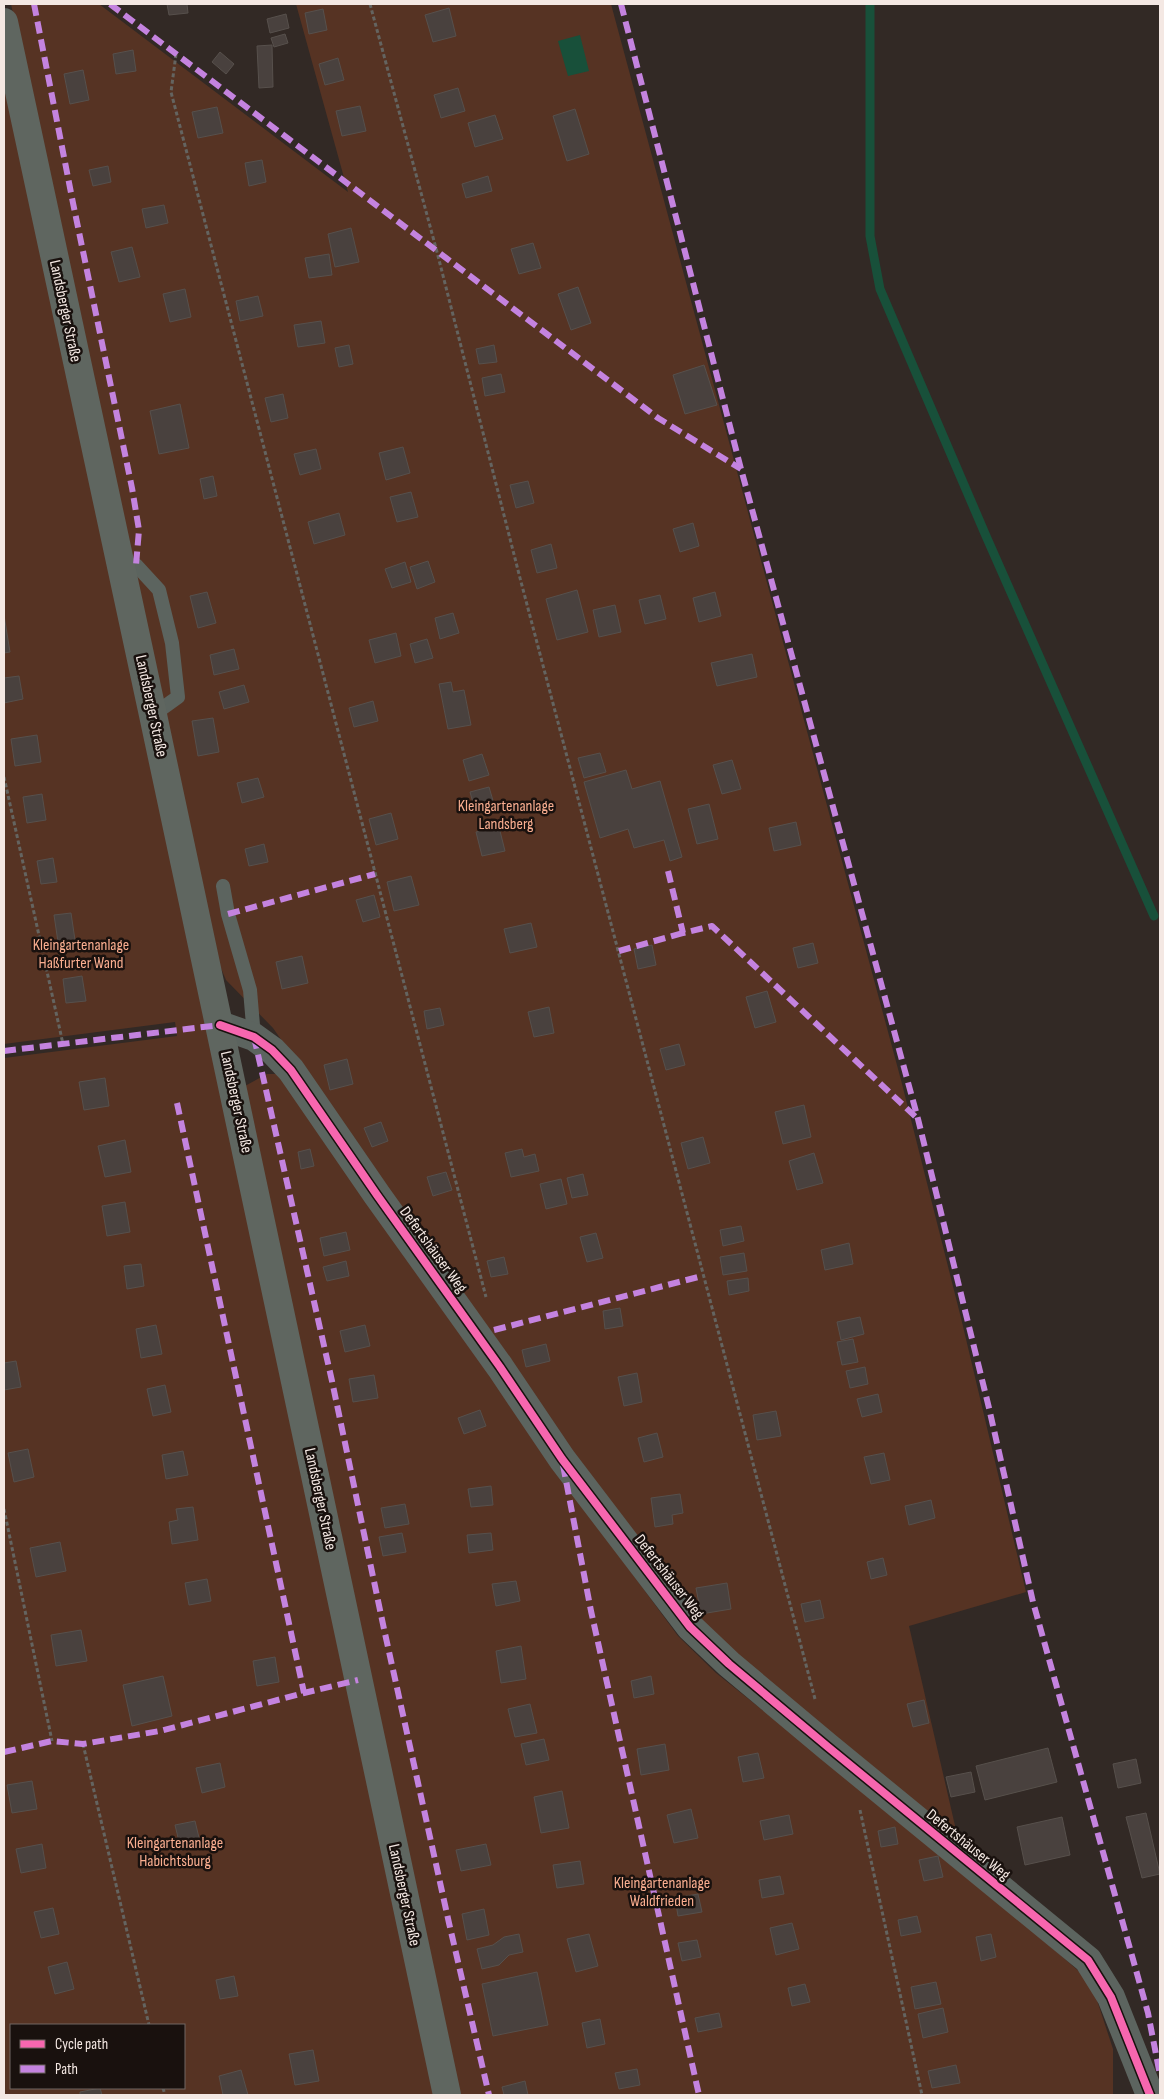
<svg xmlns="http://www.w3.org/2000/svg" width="1164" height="2099" font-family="'Sofia Sans Condensed',sans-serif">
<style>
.green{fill:#563323;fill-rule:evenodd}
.water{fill:#18503a}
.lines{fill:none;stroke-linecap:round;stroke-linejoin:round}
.stream{stroke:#18503a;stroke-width:9}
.building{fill:#49413e;stroke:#57504c}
.path{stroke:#646460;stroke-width:3;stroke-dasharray:4 2.5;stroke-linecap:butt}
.service{stroke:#5c645f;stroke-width:14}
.minor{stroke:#5c645f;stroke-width:28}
.secondary{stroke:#5f6660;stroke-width:28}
.quiet{stroke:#c483df;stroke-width:6;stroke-dasharray:12 6;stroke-linecap:butt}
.cycleway-casing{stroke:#19110e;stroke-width:11}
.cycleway{stroke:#f766af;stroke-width:8}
.labels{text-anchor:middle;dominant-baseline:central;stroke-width:5;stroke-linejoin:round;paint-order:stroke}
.street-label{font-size:16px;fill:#f4e8e3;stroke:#19110e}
.park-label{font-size:16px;fill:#faae90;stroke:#19110e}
</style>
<rect width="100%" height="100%" fill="#322925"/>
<g class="green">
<path d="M11 4H99L348 192 296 4H611L901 1080 961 1318 1026 1592 909 1626 959 1843 699 1623 528 1394 273 1028 226 980 217 959Z"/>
<path d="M4 78 434 2095H4V1058L177 1036 175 1022 4 1044ZM11 2025H184V2088H11Z"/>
<path d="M267 1074H281L595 1523 678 1636 716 1673 966 1872 1091 1982 1113 2049V2095H459L243 1087Z"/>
</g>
<path class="water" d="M580 35 589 71 568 76 558 41Z"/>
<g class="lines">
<path class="stream" d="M870 4V236L880 289 986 536 1154 916"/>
</g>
<g class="building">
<path d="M167 4H187L188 13 169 15Z"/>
<path d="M449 8 456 36 433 42 425 15Z"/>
<path d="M323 9 327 30 309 34 305 13Z"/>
<path d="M286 14 289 28 270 33 267 19Z"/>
<path d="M285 34 288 43 274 47 271 38Z"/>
<path d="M272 45 273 87 259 88 257 46Z"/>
<path d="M133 50 136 71 116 74 113 54Z"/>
<path d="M220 52 234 64 226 74 212 62Z"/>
<path d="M338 58 344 80 325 85 319 64Z"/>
<path d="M83 70 89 100 70 104 64 74Z"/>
<path d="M458 88 465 111 441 118 434 95Z"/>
<path d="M360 106 366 131 342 136 336 111Z"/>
<path d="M217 107 223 133 198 138 192 112Z"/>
<path d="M575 109 589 154 567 161 553 116Z"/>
<path d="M495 115 503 139 475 147 468 123Z"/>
<path d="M262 160 266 182 249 186 245 163Z"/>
<path d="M108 166 111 182 93 186 89 170Z"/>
<path d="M488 176 492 191 466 198 462 184Z"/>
<path d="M164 205 168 223 146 228 142 209Z"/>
<path d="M351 228 359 262 335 267 328 234Z"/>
<path d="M533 243 541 268 519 274 511 249Z"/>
<path d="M132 247 140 277 119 282 111 252Z"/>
<path d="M329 254 332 275 309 278 305 258Z"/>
<path d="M578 287 591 323 571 330 558 294Z"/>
<path d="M185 289 191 317 170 322 163 294Z"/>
<path d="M258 296 263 316 240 321 236 301Z"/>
<path d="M321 321 325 343 298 347 294 325Z"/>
<path d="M349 345 353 364 339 367 335 348Z"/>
<path d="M494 345 497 362 479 364 476 349Z"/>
<path d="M704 365 717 405 685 414 673 375Z"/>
<path d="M501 374 505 392 485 396 482 378Z"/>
<path d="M283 394 288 418 271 422 265 398Z"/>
<path d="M180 404 189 448 159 454 150 411Z"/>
<path d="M403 447 410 473 386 480 379 453Z"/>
<path d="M316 449 321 469 300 475 294 454Z"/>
<path d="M213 476 217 496 204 499 200 479Z"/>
<path d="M528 481 534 503 516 508 510 485Z"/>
<path d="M411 492 418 517 397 522 390 497Z"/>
<path d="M339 513 345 535 314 544 308 522Z"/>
<path d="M693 523 699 546 680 552 673 529Z"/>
<path d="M551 544 557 568 537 573 531 550Z"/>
<path d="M428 561 435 582 417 589 410 567Z"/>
<path d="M405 562 411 582 392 588 385 569Z"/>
<path d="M577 590 588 632 557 640 546 599Z"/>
<path d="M207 592 216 623 198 628 190 596Z"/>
<path d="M715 592 721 616 699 622 693 598Z"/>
<path d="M660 595 666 619 645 624 639 600Z"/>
<path d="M615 605 621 632 599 637 593 610Z"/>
<path d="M453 613 459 633 440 639 435 618Z"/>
<path d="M4 615 10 652 4 653Z"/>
<path d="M396 633 401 656 375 663 369 640Z"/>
<path d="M427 639 433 658 415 663 410 644Z"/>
<path d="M234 649 239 669 214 675 210 655Z"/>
<path d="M752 654 757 677 717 686 711 663Z"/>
<path d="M19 676 23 699 4 703V678Z"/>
<path d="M451 682 453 692 464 690 471 725 448 729 439 684Z"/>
<path d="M244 685 249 702 224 709 219 692Z"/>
<path d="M373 701 378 721 354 727 349 708Z"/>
<path d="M213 718 219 752 198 756 192 721Z"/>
<path d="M37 735 41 762 15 766 11 739Z"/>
<path d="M600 753 606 772 584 778 578 758Z"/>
<path d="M482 754 489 775 469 781 463 760Z"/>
<path d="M732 760 741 789 722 794 713 765Z"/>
<path d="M626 770 632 789 660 781 682 857 670 861 664 840 634 848 628 829 600 838 584 782Z"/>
<path d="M258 778 264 797 242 803 237 783Z"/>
<path d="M489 787 494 804 475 810 470 792Z"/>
<path d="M42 794 46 820 27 823 23 797Z"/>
<path d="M709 804 718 839 697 844 688 809Z"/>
<path d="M391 813 398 839 376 845 369 819Z"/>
<path d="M796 822 801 845 774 851 769 828Z"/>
<path d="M499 827 505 851 482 856 476 832Z"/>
<path d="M264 844 268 862 249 866 245 849Z"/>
<path d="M53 858 57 882 41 884 37 861Z"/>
<path d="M411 876 419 905 394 911 387 882Z"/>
<path d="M374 895 380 917 363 922 356 900Z"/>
<path d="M71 913 75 940 58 942 54 915Z"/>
<path d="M531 923 537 947 510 953 504 929Z"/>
<path d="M813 943 818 963 798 968 793 948Z"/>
<path d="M652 945 656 965 638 969 634 949Z"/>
<path d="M302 956 308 983 282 989 276 962Z"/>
<path d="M82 976 86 1001 66 1003 63 979Z"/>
<path d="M767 991 776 1022 755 1028 746 997Z"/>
<path d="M549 1007 554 1033 534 1037 528 1012Z"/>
<path d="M440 1008 444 1025 427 1029 424 1011Z"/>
<path d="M679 1044 685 1065 666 1070 660 1049Z"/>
<path d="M347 1059 353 1084 330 1090 324 1065Z"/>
<path d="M105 1078 109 1106 84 1110 79 1082Z"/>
<path d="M804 1105 811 1137 783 1144 775 1112Z"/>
<path d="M381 1122 388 1141 372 1147 364 1128Z"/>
<path d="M703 1137 710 1163 688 1169 681 1143Z"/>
<path d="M125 1140 131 1172 105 1177 98 1146Z"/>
<path d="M310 1149 314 1166 301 1169 298 1152Z"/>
<path d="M522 1149 524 1157 535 1154 539 1171 511 1177 505 1153Z"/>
<path d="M814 1153 823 1183 797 1190 789 1161Z"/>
<path d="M446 1172 452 1190 433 1196 427 1177Z"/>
<path d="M583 1174 588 1195 572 1198 567 1178Z"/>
<path d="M561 1179 567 1204 546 1209 540 1184Z"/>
<path d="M125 1202 130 1232 107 1236 102 1206Z"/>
<path d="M741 1226 744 1241 723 1246 720 1230Z"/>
<path d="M346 1232 350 1250 324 1256 320 1238Z"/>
<path d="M596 1233 603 1258 587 1262 580 1237Z"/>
<path d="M849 1243 853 1264 825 1270 821 1250Z"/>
<path d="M744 1253 747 1271 723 1275 720 1257Z"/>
<path d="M504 1257 508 1274 491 1277 487 1261Z"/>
<path d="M346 1261 349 1276 327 1281 323 1267Z"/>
<path d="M141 1264 144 1286 127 1289 124 1266Z"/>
<path d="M748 1278 749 1291 729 1295 727 1281Z"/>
<path d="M620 1308 623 1326 605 1329 603 1311Z"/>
<path d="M860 1317 864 1334 841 1340 837 1322Z"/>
<path d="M156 1325 162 1354 141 1358 136 1329Z"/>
<path d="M365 1325 370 1346 345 1352 340 1331Z"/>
<path d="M853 1339 858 1362 842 1365 837 1342Z"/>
<path d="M546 1344 550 1361 526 1367 522 1350Z"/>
<path d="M16 1361 21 1387 4 1390V1363Z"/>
<path d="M865 1367 868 1384 850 1388 846 1371Z"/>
<path d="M637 1373 642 1402 624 1406 618 1377Z"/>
<path d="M374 1375 378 1398 353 1402 349 1379Z"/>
<path d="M165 1385 171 1412 153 1416 147 1389Z"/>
<path d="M878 1394 882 1412 862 1417 857 1399Z"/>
<path d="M480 1410 486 1426 464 1434 458 1418Z"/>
<path d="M776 1411 781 1436 757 1440 753 1415Z"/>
<path d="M657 1433 663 1457 644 1462 638 1438Z"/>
<path d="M28 1449 34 1477 14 1482 8 1453Z"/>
<path d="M183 1451 188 1475 166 1479 162 1455Z"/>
<path d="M884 1453 890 1480 871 1484 864 1457Z"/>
<path d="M491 1486 493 1505 471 1507 468 1489Z"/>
<path d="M680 1494 683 1513 672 1515 673 1524 655 1527 651 1498Z"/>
<path d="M931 1500 935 1518 909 1525 905 1506Z"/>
<path d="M405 1504 409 1524 385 1528 381 1508Z"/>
<path d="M193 1507 198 1540 172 1544 169 1522 178 1520 176 1509Z"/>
<path d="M402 1533 406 1552 383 1556 379 1537Z"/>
<path d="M491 1533 493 1550 469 1553 467 1535Z"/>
<path d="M60 1542 66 1571 36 1577 30 1548Z"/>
<path d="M883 1558 887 1575 871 1579 867 1562Z"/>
<path d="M207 1579 211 1601 189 1605 185 1583Z"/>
<path d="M516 1581 520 1601 496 1606 492 1584Z"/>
<path d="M727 1583 731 1609 701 1614 696 1588Z"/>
<path d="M820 1600 824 1618 805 1622 801 1604Z"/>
<path d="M81 1630 87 1661 56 1666 51 1635Z"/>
<path d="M521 1646 526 1679 501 1683 496 1651Z"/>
<path d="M275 1657 279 1682 257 1686 253 1661Z"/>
<path d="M163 1676 172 1716 132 1726 123 1685Z"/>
<path d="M651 1676 654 1694 634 1698 631 1681Z"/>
<path d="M924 1700 929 1723 913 1727 907 1704Z"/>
<path d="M530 1704 537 1733 515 1737 508 1709Z"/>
<path d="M544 1739 549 1760 526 1765 521 1744Z"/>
<path d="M665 1744 669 1770 641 1775 637 1749Z"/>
<path d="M1048 1748 1057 1782 985 1800 976 1766Z"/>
<path d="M758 1753 764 1778 743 1782 738 1757Z"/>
<path d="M1136 1759 1141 1783 1118 1788 1113 1764Z"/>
<path d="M220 1763 225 1787 202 1793 196 1768Z"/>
<path d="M971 1772 975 1792 951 1797 946 1777Z"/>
<path d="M32 1781 37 1809 12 1813 7 1785Z"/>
<path d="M562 1791 569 1828 541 1833 534 1797Z"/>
<path d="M691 1809 698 1838 674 1843 667 1815Z"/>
<path d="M1146 1813 1160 1874 1142 1878 1126 1817Z"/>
<path d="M789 1815 793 1834 764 1840 760 1821Z"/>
<path d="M1062 1817 1070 1855 1025 1865 1017 1827Z"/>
<path d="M195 1821 201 1846 181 1850 175 1825Z"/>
<path d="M895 1827 898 1844 881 1847 878 1831Z"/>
<path d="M42 1844 46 1868 21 1873 16 1849Z"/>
<path d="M486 1844 491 1865 461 1871 456 1850Z"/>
<path d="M938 1856 943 1877 924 1881 919 1860Z"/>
<path d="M580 1861 584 1884 557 1888 553 1865Z"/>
<path d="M780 1876 784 1894 762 1898 759 1880Z"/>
<path d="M698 1894 702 1912 678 1916 675 1898Z"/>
<path d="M53 1908 59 1934 41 1938 34 1912Z"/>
<path d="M484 1909 489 1935 467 1940 462 1914Z"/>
<path d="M917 1916 921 1932 901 1936 898 1920Z"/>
<path d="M792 1923 799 1949 776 1955 770 1928Z"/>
<path d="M519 1934 523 1952 509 1955 499 1965 482 1969 477 1949 493 1945 504 1937Z"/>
<path d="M589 1934 598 1966 576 1972 567 1939Z"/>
<path d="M991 1934 996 1957 981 1961 976 1937Z"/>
<path d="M697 1940 701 1957 682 1961 678 1943Z"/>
<path d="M67 1962 74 1989 55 1994 48 1967Z"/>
<path d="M537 1972 548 2025 493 2036 482 1984Z"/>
<path d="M234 1976 238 1996 220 1999 216 1980Z"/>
<path d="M936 1982 941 2004 915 2009 911 1987Z"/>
<path d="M805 1984 810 2002 792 2006 788 1988Z"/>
<path d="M943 2008 948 2032 923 2038 918 2014Z"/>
<path d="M719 2013 722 2027 698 2032 695 2018Z"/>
<path d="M600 2019 605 2044 587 2048 582 2023Z"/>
<path d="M313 2050 319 2081 295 2085 289 2054Z"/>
<path d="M956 2065 960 2083 932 2088 928 2071Z"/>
<path d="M637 2069 640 2085 619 2089 615 2073Z"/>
<path d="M241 2070 248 2095H223L219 2076Z"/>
<path d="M525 2081 528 2095H504L502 2087Z"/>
<path d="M100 2088 102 2095H80V2092Z"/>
</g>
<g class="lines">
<g class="path">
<path d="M370 4 437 252 520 578 815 1699"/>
<path d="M176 54 171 92 486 1297"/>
<path d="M4 777 63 1044"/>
<path d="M4 1509 52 1741"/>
<path d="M83 1744 149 2025"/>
<path d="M860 1810 922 2095"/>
<path d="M163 2088 165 2095"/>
</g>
<g class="service">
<path d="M121 568 136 565 159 590 172 643 178 697 153 715"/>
<path d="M223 886 228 914 250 990 254 1037"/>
</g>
<path class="minor" d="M220 1025 254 1037 272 1050 291 1070 377 1195 500 1367 562 1459 690 1627 729 1664 828 1747 1088 1960 1111 1997 1150 2095"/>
<path class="secondary" d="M4 22 153 715 447 2095"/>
<g class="quiet">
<path d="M34 4 73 203 132 488 139 530 136 565"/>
<path d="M110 4 658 418 741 469"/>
<path d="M621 4 741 469 918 1119 989 1408 1033 1602 1148 2013 1160 2075"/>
<path d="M668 871 683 933 712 926 918 1119"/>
<path d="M228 914 375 874"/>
<path d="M619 951 683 933"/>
<path d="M254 1037 332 1381 384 1629 449 1923 489 2095"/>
<path d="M4 1051 220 1025"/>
<path d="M177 1103 304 1693"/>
<path d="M494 1330 702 1276"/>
<path d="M563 1465 591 1611 699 2095"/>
<path d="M4 1752 52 1741 83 1744 160 1731 304 1693 358 1680"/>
</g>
<defs>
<path id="cycleway" d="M220 1025 254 1037 272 1050 291 1070 377 1195 500 1367 562 1459 690 1627 729 1664 828 1747 1088 1960 1111 1997 1150 2095"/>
</defs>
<use href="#cycleway" class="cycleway-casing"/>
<use href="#cycleway" class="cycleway"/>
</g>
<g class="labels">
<g class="street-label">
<text transform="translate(65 311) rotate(78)">Landsberger Straße</text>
<text transform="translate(151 706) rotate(78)">Landsberger Straße</text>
<text transform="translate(236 1102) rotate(78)">Landsberger Straße</text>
<text transform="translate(433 1250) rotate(54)">Defertshäuser Weg</text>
<text transform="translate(320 1499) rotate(78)">Landsberger Straße</text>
<text transform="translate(669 1577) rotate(52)">Defertshäuser Weg</text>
<text transform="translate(968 1845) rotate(39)">Defertshäuser Weg</text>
<text transform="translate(404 1895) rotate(78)">Landsberger Straße</text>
</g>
<g class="park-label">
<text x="506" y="806">Kleingartenanlage<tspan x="506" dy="18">Landsberg</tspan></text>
<text x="81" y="945">Kleingartenanlage<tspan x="81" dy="18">Haßfurter Wand</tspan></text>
<text x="175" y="1843">Kleingartenanlage<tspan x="175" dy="18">Habichtsburg</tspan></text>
<text x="662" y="1883">Kleingartenanlage<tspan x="662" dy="18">Waldfrieden</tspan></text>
</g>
</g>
<rect width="1164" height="2099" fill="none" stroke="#f4e8e3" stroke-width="10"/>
<rect x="10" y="2024" width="175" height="65" fill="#19110e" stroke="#716763"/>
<rect x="20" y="2040" width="25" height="8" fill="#f766af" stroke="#716763"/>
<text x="55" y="2049" font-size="15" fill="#f4e8e3">Cycle path</text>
<rect x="20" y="2065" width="25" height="8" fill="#c483df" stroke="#716763"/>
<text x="55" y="2074" font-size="15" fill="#f4e8e3">Path</text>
</svg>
